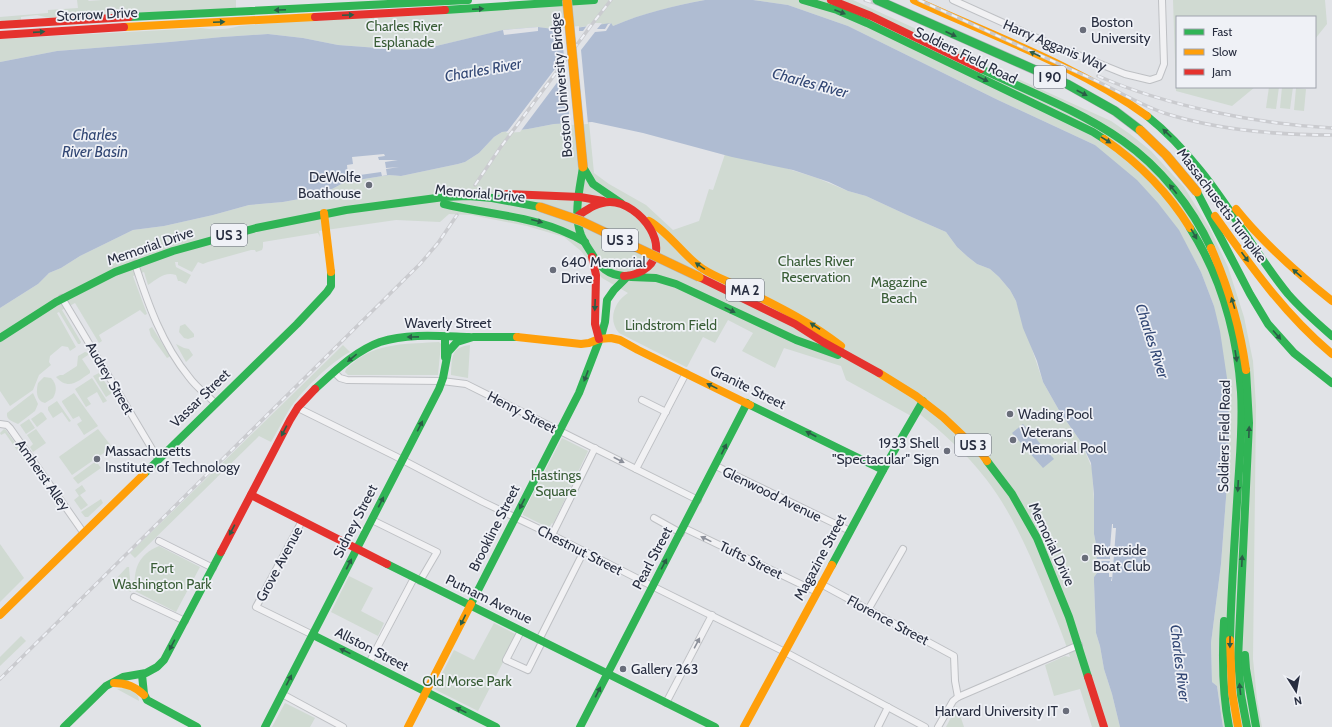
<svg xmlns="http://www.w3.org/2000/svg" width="1332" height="727" font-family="Cabin,sans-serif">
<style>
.green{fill:#d0dad2}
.water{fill:#afbcd2}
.pier{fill:#e1e3e7}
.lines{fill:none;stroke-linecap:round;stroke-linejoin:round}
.street-casing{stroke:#bec0c4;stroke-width:8}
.street{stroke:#f1f1f3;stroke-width:6}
.fast{stroke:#30b455;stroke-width:8}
.slow{stroke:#ff9f0a;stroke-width:8}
.jam{stroke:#e5322d;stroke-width:8}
.rail-casing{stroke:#cacbcf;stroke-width:3.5}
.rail{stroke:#eff1f6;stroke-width:2;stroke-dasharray:6;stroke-linecap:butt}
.fast-bridge-casing{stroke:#b4b6bb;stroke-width:10;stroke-linecap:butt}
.slow-bridge-casing{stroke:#b4b6bb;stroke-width:10;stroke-linecap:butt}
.fast-bridge{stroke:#30b455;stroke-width:9}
.slow-bridge{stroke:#ff9f0a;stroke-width:9}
.oneway{fill:#2b5d47}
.oneway2{fill:#8c909a}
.poi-dot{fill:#696d7a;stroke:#eff1f6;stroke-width:1.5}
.labels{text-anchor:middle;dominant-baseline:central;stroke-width:3.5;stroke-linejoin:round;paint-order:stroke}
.shield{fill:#eff1f6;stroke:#646877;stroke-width:1}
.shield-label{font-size:13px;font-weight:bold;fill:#282e40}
.street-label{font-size:14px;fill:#282e40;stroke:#eff1f6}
.poi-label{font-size:14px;fill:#282e40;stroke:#eff1f6;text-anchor:start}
.park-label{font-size:14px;fill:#385c35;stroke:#eff1f6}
.water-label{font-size:15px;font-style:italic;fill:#324774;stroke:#eff1f6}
</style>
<rect width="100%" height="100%" fill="#e1e3e7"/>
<g class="green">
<path d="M77 0H88L89 1 102 0H236V8L49 18 37 15 21 17V20L0 23V17L48 13V10L78 8Z"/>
<path d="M558 0H705C673 6 644 13 613 26L608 24 594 25 561 30 538 27 504 30 432 47 405 50 338 45 303 38 268 34 222 37 170 42 57 51 0 62V39L201 28C215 30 226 30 239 26Z"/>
<path d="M753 0H853L971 54 998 70 1111 121 1130 134 1151 151 1184 187 1209 227 1228 267 1244 317 1253 361 1256 406 1253 659 1257 699 1262 727H1223L1217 686 1212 682 1211 643 1221 564 1226 498 1214 306 1201 272 1178 230 1095 145 998 100 848 26 788 5Z"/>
<path d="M1173 0H1325L1327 24 1315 39V17H1177V87H1255L1232 106 1176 91Z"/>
<path d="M1269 87H1279L1276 109 1266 108Z"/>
<path d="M1282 87H1293L1290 109 1280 108Z"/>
<path d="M1296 88 1306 89 1304 111 1294 110Z"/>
<path d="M589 122 594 173 609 184 646 205 673 230 699 221 709 189 713 190 725 154 779 166 817 178 848 191 866 196 907 215 946 232 957 247 968 257 977 264 990 269 999 277 1010 290 1016 301 1043 382 1060 412 1081 442 1092 468 1095 517 1094 534 1096 544 1097 566V573L1094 577V582L1096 633 1100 646 1104 669 1112 694 1120 727H1092L1080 689 1054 696 1045 665 1065 656 1070 657C1063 634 1053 612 1044 589 1028 550 1012 513 986 479 966 453 942 432 916 411L913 417 846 380 841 366 784 348 775 368 742 351 753 333 728 320 715 343 703 337 687 367H686L619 333C607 319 615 301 628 293L602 278 581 251 564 237 527 226 471 215 449 214 440 222 396 220 319 231 320 237 318 233 263 242V247L257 240 263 247 262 250 256 252 255 250H251L208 262 203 264 198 262 192 272 178 265V262H175L176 267 191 275 186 284 180 281H178L176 275C165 271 157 279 148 285L144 272 133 276 147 314 145 315 140 310 99 335 102 341 99 343 75 303 62 310 81 342 80 344H78L59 312 57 313 76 347 70 351 68 347 62 346 50 356 49 362 51 365 39 375 33 390 10 406 0 391V308L38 284 49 273 61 268 80 256 133 230 164 226 213 215 249 205 283 202 321 195 345 182 389 175 401 176 458 164 465 162 479 153 494 137 502 132 528 129 554 124Z"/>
<path d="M185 324 194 334V337L188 339 184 338 179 332 180 326Z"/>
<path d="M152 327 170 356 169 357 167 358 151 336 149 329Z"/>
<path d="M439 342 441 344 438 375H348L345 372C346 368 349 366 353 363 376 342 410 344 439 342Z"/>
<path d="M176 344 184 348 189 349 193 355 186 362Z"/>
<path d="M343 345 350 352C331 362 301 391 289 410 283 420 277 432 271 442L259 436 135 558 130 553Z"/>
<path d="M470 345 468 378 451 375C452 359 450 347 470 345Z"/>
<path d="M85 352 88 353V355L82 359 90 371V373C78 381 69 391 56 377L60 375H63L77 366 78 356Z"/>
<path d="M99 373 112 393 106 397 93 376Z"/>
<path d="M44 377 51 378C57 384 57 391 53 398L45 403C36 401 36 391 38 383Z"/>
<path d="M92 378 107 401 103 403 97 392 87 398 91 404 86 407 75 389Z"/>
<path d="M33 393 38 404 35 411 18 424C12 421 6 420 7 413Z"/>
<path d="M74 393 98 426 84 435 77 424 82 421 79 416 73 419 62 402V401Z"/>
<path d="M57 401 71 421 69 422 62 412 53 418 48 410V407Z"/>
<path d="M41 412 43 413 47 419 37 427 31 419Z"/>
<path d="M29 419 35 428 26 434 20 425Z"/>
<path d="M4 429 6 430 28 461 26 463 5 433 1 435 0 433Z"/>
<path d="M36 429 46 443 33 452 30 447 33 444 27 435Z"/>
<path d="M98 429 112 447 111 448 72 475 59 457 60 456Z"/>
<path d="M562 438 588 451 553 524 552 523 549 528 523 515V513Z"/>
<path d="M96 461 101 468 78 484 73 478Z"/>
<path d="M82 485 86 491 80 495 88 505 81 510 74 500 79 496 75 490Z"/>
<path d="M101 499 103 503 88 517H85L81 512Z"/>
<path d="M0 544 24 578 0 602Z"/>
<path d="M159 546 200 567 176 612 135 591C133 569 138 555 159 546Z"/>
<path d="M127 567H129L131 592 112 583Z"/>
<path d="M349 576 373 588 361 611 384 623 378 636 331 612Z"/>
<path d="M494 623 517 635 478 711 434 689 454 650 474 660Z"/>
<path d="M21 636 26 641 0 666V657Z"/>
<path d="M124 688C131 689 139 693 139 701L117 689Z"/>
<path d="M285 703 315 718 310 727H272Z"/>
<path d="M957 706 964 727H946Z"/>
</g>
<g class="water">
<path d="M705 0H753L788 5 848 26 998 100 1095 145 1137 180 1158 203 1179 230 1201 272 1214 306 1220 331 1228 385 1229 426 1226 498 1221 564 1211 643 1212 682 1217 686 1223 727H1120L1112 694 1104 669 1100 646 1096 633 1094 582V577L1097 573V566L1096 544 1094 534V494L1091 463 1081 442 1060 412 1043 382 1037 361 1023 328 1016 301 1010 290 999 277 990 269 977 264 968 257 957 247 946 232 907 215 866 196 848 191 829 182 793 170 732 157 643 133 592 122 554 124 528 129 502 132 494 137 479 153 465 162 458 164 401 176 389 175 345 182 321 195 283 202 249 205 213 215 164 226 133 230 80 256 61 268 49 273 38 284 0 308V62L57 51 170 42 222 37 268 34 303 38 338 45 405 50 432 47 503 30 538 27 561 30 611 23 613 26C643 13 673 6 705 0Z"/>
<path d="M1023 424 1054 459 1043 468 1012 433Z"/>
</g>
<g class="pier">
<path d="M594 23H602L597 29H605L608 24 611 23 606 31 595 32 581 50 588 124 570 125 565 72 520 132 506 133 564 57 562 36 557 34 554 29 561 33V28L579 26V31H583L588 24Z"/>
<path d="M538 27V31L504 35 503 30Z"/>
<path d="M384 154 385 156 378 157 379 160H398L385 162 386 168 399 167 386 169 387 175 382 176 381 172 353 176 354 180 343 182 348 176 347 165 353 164 352 157Z"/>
<path d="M1112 524H1113V528H1116L1112 581H1111L1112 577H1109V573H1097L1098 570 1109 569V566H1097V564H1109L1110 561H1097V559H1110V556L1097 557V554H1110V551H1097V549L1110 548Z"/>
</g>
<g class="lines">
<defs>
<g id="street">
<path d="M953 0 1048 43 1125 74 1150 80 1159 77 1164 64 1162 0"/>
<path d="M135 264C148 304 162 344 189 377 196 387 206 394 215 403"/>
<path d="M62 298 158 459"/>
<path d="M334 372 340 378 347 380 442 381 466 384 698 500"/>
<path d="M642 400 666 412"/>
<path d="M298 408 395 456 483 502 552 535 658 589 785 652 925 727"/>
<path d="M0 424 7 425 10 428 83 532"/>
<path d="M716 466 850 531"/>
<path d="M636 469 686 373"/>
<path d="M654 518 681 533"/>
<path d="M372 520 437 552 420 581"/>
<path d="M302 521 256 607 313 635"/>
<path d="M684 528 817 592"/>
<path d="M552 535 595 448"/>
<path d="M159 541 213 568"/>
<path d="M821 584 954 656 955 681 958 697"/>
<path d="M134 597 185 621"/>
<path d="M868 610 903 549"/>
<path d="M521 631 506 660 528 670 542 642"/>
<path d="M539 640 584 551"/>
<path d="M369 663 414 578"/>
<path d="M282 694 343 727"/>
<path d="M666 703 712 615"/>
<path d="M878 727 888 707"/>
<path d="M938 727 953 701 958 697 1079 645"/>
</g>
</defs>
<use href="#street" class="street-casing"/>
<use href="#street" class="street"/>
<g class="fast">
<path d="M803 0 837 10 867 23 1093 132 1104 139"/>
<path d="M445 10 594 0"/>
<path d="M129 17 468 0"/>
<path d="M981 69C1028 91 1080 111 1123 141 1160 167 1192 207 1211 248"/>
<path d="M1147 116C1167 132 1184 150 1200 170 1232 209 1256 255 1288 294 1301 309 1317 323 1332 336"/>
<path d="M583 167 593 184 621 203"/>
<path d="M583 167C580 188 573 214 581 235 584 242 588 248 592 254 600 267 608 275 624 276"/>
<path d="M1197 192 1250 294 1268 324 1294 353 1332 383"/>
<path d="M444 204C494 216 538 215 585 242"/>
<path d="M1190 228C1221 277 1237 334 1241 392 1243 423 1240 454 1238 486 1235 537 1231 589 1230 640"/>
<path d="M631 277 656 278 676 284 796 340 838 355"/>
<path d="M445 337V357"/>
<path d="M0 338 56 302 115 272 173 251 256 228 346 210 444 197 468 196 492 198 540 207"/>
<path d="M1246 370 1249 423 1238 659 1241 695 1247 727"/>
<path d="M315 389C334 372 355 351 380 342 408 333 439 336 469 337"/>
<path d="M750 405 883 470"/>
<path d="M987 461 1012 494 1037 538 1069 617 1088 677"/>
<path d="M144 474 297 324 327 292 331 286V272"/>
<path d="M387 564 715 727"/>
<path d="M832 565 883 470 923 401"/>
<path d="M471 604 579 393 602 333 605 322 607 300 614 290 628 276"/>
<path d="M1224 621C1222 657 1222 692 1229 727"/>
<path d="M313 635 496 727"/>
<path d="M1245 655 1246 669 1256 727"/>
<path d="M142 675 144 694 147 700 197 727"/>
<path d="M64 727 106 686 123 677 146 673 157 667 164 660 221 552"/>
<path d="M265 727 439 389 443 378 448 352 457 342 473 337H517"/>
<path d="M580 727 747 403"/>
</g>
<g class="slow">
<path d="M914 0C991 35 1078 66 1147 116"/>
<path d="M124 27 315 17"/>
<path d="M1104 139C1139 163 1168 192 1190 228"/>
<path d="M1236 209C1264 244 1297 273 1332 301"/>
<path d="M324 213 331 272"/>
<path d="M1215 216C1251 266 1284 314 1332 354"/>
<path d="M649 221C670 233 683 256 703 269 714 276 727 281 739 287 775 305 809 321 841 346"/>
<path d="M1211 248C1229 288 1240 327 1246 370"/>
<path d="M517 337 581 344 589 343 599 339"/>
<path d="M599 339 611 338 620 340 638 350 750 405"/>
<path d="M879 373 916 396 943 417 982 454 987 461"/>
<path d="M0 615 144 474"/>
<path d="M1230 640 1232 692 1238 727"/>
<path d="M114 683C126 683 135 686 144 695"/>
<path d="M408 727 471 604"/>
<path d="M744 727 832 565"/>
</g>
<g class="jam">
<path d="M831 0 871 16 981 69"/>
<path d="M315 17 445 10"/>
<path d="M0 25 129 17"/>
<path d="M0 35 124 27"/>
<path d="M507 194 580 197 603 201"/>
<path d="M579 215C588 209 598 202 610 202 640 202 677 251 642 271 636 274 630 276 624 276"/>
<path d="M592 257 596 275 595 324 599 339"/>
<path d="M699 277 795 324 823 342 879 373"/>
<path d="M251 495 387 564"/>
<path d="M221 552 290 420 298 407 315 389"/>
<path d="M1088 677 1104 727"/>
</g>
<defs>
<g id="rail">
<path d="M865 0 898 10 939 25 1072 85"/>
<path d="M919 0C976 26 1033 52 1090 78 1115 89 1138 104 1164 113 1217 130 1276 135 1332 135"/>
<path d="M1098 76C1166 106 1258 124 1332 128"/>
<path d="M475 185 500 148 593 23 611 0"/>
<path d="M0 679 420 264 438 243 457 215"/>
</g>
</defs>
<use href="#rail" class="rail-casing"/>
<use href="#rail" class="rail"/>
<defs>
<path id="fast-bridge" d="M877 0 1067 84 1115 111 1140 130"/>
<g id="slow-bridge">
<path d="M567 0 583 167"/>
<path d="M1140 130 1166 155 1197 192"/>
<path d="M540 207 581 221 699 277"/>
</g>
</defs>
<use href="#fast-bridge" class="fast-bridge-casing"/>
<use href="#slow-bridge" class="slow-bridge-casing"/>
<use href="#fast-bridge" class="fast-bridge"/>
<use href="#slow-bridge" class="slow-bridge"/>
</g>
<defs><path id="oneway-solid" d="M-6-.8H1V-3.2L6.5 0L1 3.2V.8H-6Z"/></defs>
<g class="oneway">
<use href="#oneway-solid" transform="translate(478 9) rotate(-2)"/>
<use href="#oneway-solid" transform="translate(280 10) rotate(177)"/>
<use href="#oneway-solid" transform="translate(840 12) rotate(21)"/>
<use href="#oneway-solid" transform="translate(348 15) rotate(-3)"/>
<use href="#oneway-solid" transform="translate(219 22) rotate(-3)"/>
<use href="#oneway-solid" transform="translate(39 32) rotate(-4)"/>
<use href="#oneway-solid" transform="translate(951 34) rotate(24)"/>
<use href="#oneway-solid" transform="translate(1035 54) rotate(-156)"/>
<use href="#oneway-solid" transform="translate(983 79) rotate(26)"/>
<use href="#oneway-solid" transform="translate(1082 93) rotate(27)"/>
<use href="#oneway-solid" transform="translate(1167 133) rotate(-137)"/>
<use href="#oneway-solid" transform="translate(1106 140) rotate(32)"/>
<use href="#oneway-solid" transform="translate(1173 189) rotate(-129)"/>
<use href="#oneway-solid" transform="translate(537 221) rotate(15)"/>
<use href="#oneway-solid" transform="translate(1194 234) rotate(60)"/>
<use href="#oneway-solid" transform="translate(1245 257) rotate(54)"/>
<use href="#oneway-solid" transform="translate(700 266) rotate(-145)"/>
<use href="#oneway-solid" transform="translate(1297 273) rotate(-139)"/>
<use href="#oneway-solid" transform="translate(1233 303) rotate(-107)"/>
<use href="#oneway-solid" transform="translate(595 305) rotate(92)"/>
<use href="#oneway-solid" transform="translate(730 310) rotate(26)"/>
<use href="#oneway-solid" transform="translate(815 326) rotate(-147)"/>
<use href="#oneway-solid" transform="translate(1277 335) rotate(49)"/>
<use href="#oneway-solid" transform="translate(413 337) rotate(179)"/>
<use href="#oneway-solid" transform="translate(1236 356) rotate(81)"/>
<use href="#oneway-solid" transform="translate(352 358) rotate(141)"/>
<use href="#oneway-solid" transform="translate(586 376) rotate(111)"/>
<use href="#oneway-solid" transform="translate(712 386) rotate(-154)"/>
<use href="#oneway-solid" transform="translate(420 426) rotate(-63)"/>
<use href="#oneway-solid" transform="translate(284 431) rotate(118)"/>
<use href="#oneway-solid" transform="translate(1249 432) rotate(-88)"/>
<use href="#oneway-solid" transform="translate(811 434) rotate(-153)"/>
<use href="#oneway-solid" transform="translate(724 449) rotate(-64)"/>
<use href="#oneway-solid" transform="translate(1238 486) rotate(93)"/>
<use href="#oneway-solid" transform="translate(381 502) rotate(-63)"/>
<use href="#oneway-solid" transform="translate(522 504) rotate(117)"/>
<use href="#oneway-solid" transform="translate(232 530) rotate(118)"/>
<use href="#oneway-solid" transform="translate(1242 561) rotate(-87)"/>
<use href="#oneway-solid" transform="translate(349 564) rotate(-63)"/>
<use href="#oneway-solid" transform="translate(664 564) rotate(-62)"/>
<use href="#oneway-solid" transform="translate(463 620) rotate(116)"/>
<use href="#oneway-solid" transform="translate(1230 642) rotate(91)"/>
<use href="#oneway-solid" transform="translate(172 645) rotate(118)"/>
<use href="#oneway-solid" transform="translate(345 651) rotate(-154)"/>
<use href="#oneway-solid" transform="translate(289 680) rotate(-63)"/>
<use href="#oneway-solid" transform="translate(1240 689) rotate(-96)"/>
<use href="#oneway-solid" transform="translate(598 692) rotate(-63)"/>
<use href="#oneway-solid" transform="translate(461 710) rotate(-154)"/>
</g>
<g class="oneway2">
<use href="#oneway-solid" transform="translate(619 460) rotate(27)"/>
<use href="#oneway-solid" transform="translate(706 539) rotate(-154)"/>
<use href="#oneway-solid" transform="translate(697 643) rotate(-62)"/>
</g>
<g class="poi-dot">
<circle cx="1083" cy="30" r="4"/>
<circle cx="369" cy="185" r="4"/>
<circle cx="553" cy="270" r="4"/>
<circle cx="1010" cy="414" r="4"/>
<circle cx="1013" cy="440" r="4"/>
<circle cx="947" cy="451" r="4"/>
<circle cx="97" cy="459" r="4"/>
<circle cx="1085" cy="558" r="4"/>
<circle cx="623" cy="669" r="4"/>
<circle cx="1066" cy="711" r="4"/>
</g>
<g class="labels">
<g class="shield">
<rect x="1034" y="66" width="32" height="22" rx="3"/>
<rect x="211" y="224" width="36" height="22" rx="3"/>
<rect x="602" y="229" width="36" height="22" rx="3"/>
<rect x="726" y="279" width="38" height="22" rx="3"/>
<rect x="955" y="434" width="36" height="22" rx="3"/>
</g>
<g class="shield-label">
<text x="1050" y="77">I 90</text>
<text x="229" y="235">US 3</text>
<text x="620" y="240">US 3</text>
<text x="745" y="290">MA 2</text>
<text x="973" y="445">US 3</text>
</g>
<g class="street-label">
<text transform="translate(97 14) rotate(-3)">Storrow Drive</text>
<text transform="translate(1055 45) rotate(23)">Harry Agganis Way</text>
<text transform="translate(966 55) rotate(26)">Soldiers Field Road</text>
<text transform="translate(561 85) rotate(-95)">Boston University Bridge</text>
<text transform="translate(480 193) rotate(5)">Memorial Drive</text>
<text transform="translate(1222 205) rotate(53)">Massachusetts Turnpike</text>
<text transform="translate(150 246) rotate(-19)">Memorial Drive</text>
<text x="448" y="323">Waverly Street</text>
<text transform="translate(110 378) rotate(60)">Audrey Street</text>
<text transform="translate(748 387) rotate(26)">Granite Street</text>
<text transform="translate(200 398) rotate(-44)">Vassar Street</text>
<text transform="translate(522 412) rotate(27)">Henry Street</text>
<text transform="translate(1224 436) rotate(-89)">Soldiers Field Road</text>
<text transform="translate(43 475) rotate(55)">Amherst Alley</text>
<text transform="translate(772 494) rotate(26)">Glenwood Avenue</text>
<text transform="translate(355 521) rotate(-63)">Sidney Street</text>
<text transform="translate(494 528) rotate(-63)">Brookline Street</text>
<text transform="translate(1052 544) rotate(65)">Memorial Drive</text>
<text transform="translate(580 550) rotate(27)">Chestnut Street</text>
<text transform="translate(820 557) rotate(-62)">Magazine Street</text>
<text transform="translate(652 558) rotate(-62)">Pearl Street</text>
<text transform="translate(751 560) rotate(26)">Tufts Street</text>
<text transform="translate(279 564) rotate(-62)">Grove Avenue</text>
<text transform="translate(489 599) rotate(26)">Putnam Avenue</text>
<text transform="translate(888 620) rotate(28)">Florence Street</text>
<text transform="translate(372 649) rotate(27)">Allston Street</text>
</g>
<g class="poi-label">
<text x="1091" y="22">Boston<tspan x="1091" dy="16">University</tspan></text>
<text x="361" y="177" text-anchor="end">DeWolfe<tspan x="361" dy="16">Boathouse</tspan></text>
<text x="561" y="262">640 Memorial<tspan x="561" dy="16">Drive</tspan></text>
<text x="1018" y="414">Wading Pool</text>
<text x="1021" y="432">Veterans<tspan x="1021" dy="16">Memorial Pool</tspan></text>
<text x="939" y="443" text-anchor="end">1933 Shell<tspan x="939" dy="16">"Spectacular" Sign</tspan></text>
<text x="105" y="451">Massachusetts<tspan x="105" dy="16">Institute of Technology</tspan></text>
<text x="1093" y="550">Riverside<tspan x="1093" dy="16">Boat Club</tspan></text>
<text x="631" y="669">Gallery 263</text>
<text x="1058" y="711" text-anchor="end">Harvard University IT</text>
</g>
<g class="park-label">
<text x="404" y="26">Charles River<tspan x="404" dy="16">Esplanade</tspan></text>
<text x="816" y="261">Charles River<tspan x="816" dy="16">Reservation</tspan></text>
<text x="899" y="282">Magazine<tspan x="899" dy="16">Beach</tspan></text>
<text x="671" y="325">Lindstrom Field</text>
<text x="556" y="475">Hastings<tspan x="556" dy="16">Square</tspan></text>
<text x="162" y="568">Fort<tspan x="162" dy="16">Washington Park</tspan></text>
<text x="467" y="681">Old Morse Park</text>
</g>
<g class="water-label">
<text transform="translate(483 70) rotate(-10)">Charles River</text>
<text transform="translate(810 83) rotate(15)">Charles River</text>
<text x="95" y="135">Charles<tspan x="95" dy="17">River Basin</tspan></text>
<text transform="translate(1152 341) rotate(72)">Charles River</text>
<text transform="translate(1180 663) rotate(83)">Charles River</text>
</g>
</g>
<rect x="1176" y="16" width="140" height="72" fill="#eff1f6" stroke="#9fa3ad"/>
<rect x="1184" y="29" width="20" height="6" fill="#30b455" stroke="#9fa3ad"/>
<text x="1212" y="36" font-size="12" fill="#282e40">Fast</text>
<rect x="1184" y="49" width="20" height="6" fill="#ff9f0a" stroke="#9fa3ad"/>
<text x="1212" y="56" font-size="12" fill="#282e40">Slow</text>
<rect x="1184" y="69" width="20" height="6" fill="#e5322d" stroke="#9fa3ad"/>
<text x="1212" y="76" font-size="12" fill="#282e40">Jam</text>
<g transform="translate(1296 691) rotate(169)" stroke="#eff1f6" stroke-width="3" paint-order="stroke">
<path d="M0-3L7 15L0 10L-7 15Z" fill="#282e40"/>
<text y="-6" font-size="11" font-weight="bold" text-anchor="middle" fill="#282e40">N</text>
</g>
</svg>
